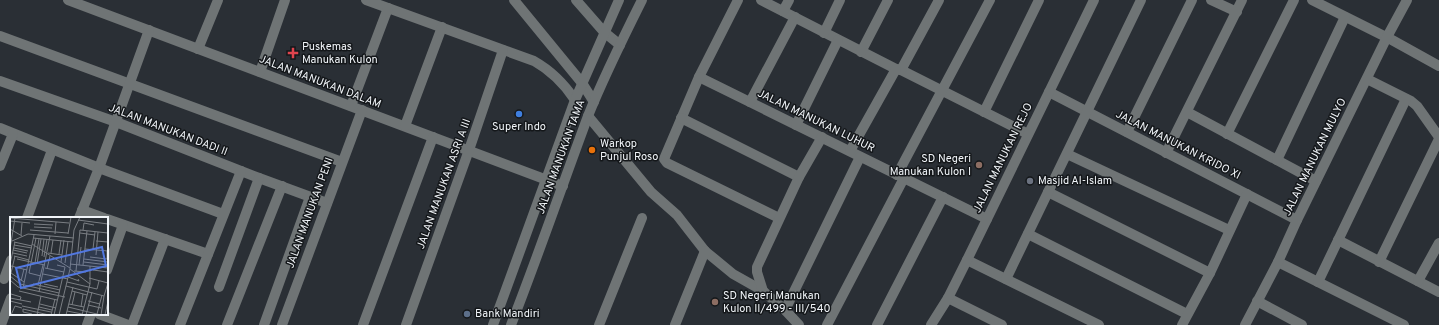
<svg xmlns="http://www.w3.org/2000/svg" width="1439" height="325" font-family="Overpass,sans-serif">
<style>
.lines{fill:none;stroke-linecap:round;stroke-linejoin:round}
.minor{stroke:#6f7475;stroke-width:10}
.health-dot{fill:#e0444e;stroke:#14171a;stroke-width:1.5}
.shop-dot{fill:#3f7fe0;stroke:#14171a;stroke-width:1.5}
.food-dot{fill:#e8710a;stroke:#14171a;stroke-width:1.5}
.education-dot{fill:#8d6e63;stroke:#14171a;stroke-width:1.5}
.worship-dot{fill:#6b7280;stroke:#14171a;stroke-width:1.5}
.service-dot{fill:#5c6f8a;stroke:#14171a;stroke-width:1.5}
.labels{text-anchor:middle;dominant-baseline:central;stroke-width:3;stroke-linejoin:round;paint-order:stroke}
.poi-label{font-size:11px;fill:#f1f5f9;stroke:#14171a;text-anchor:start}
.street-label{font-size:11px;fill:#f1f5f9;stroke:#14171a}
.inset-road{fill:none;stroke:#7a7e83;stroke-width:1}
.view{fill:#5278e0;fill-opacity:0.15;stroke:#5278e0;stroke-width:2}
.inset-edge{fill:none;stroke:#f1f5f9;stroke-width:2}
</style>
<rect width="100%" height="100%" fill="#2a2f35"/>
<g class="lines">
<g class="minor">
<path d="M68 0 563 186"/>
<path d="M366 0 534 61C550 70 565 85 575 100"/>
<path d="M514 0 582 83 594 102"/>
<path d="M576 0 604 32 620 45"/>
<path d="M738 0 699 77 664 159 667 163 779 218"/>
<path d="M761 0 896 69 901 70 1028 134"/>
<path d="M1211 0 1237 12"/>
<path d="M1312 0 1392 40 1439 66"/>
<path d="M783 11 789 0"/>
<path d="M824 33 840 0"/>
<path d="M0 36 342 162"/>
<path d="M198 49 218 0"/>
<path d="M861 52 888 0"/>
<path d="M901 70 939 0"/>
<path d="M260 72 285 0"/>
<path d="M699 77 987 219"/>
<path d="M1367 79 1411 101 1417 106 1439 137"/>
<path d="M0 81 116 122 259 178 327 203"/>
<path d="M1049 92 1297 220"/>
<path d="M750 102 795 17"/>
<path d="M351 106 388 8"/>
<path d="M984 112 1039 0"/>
<path d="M1187 112 1316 181"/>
<path d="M588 116 651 192 677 215 705 251 733 274 763 291 785 310 799 325"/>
<path d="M681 118 799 177"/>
<path d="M796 125 838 40"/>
<path d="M405 126 442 27"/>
<path d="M0 128 99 168 223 214"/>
<path d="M1127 132 1192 0"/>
<path d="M1227 134 1294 0"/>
<path d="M850 151 896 69"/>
<path d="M1166 153 1242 0"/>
<path d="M1067 154 1229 230"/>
<path d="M1277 160 1345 17"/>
<path d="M0 166 13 134"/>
<path d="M897 175 990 0"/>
<path d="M1048 192 1210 273"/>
<path d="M82 210 104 218"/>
<path d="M27 218 52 150"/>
<path d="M79 218 99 168 149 30"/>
<path d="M107 219 208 254"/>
<path d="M1028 234 1187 314"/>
<path d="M1338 240 1439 292"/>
<path d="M967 260 1099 325"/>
<path d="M1278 262 1404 325"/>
<path d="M1379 262 1439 139"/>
<path d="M107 270 123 225"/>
<path d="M4 279 11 260"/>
<path d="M1006 279 1141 0"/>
<path d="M1418 281 1439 243"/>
<path d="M1318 282 1406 99"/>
<path d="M219 287 259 178"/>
<path d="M763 291 757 272V267L799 177 822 137"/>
<path d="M948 298 1002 325"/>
<path d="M1257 301 1302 325"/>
<path d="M785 310 860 157"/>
<path d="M99 314 128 325"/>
<path d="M1 325 11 298"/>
<path d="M87 325 91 314"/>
<path d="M132 325 165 239"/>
<path d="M180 325 241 171"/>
<path d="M227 325 282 186"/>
<path d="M264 325 310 197"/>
<path d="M282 325 362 110"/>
<path d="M363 325 433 137"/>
<path d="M406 325 469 150 503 50"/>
<path d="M493 325 575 100 619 0"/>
<path d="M511 325C538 256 562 186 588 116 604 76 623 38 642 0"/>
<path d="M599 325 642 218"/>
<path d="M675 325 705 251"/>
<path d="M827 325 904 178"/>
<path d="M877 325 943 197"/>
<path d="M931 325 948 298 967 260 1094 0"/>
<path d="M1182 325 1210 273 1247 194"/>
<path d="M1245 325 1278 262 1297 220 1387 37 1407 0"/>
</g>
</g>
<path class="health-dot" d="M291 47h4v4h4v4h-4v4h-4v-4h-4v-4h4z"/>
<circle class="shop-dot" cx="519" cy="114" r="4"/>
<circle class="food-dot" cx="592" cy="150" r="4"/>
<g class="education-dot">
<circle cx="979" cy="165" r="4"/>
<circle cx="715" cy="302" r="4"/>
</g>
<circle class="worship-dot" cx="1030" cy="181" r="4"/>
<circle class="service-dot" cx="467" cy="314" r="4"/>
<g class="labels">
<g class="poi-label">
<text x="302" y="47">Puskemas<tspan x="302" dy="13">Manukan Kulon</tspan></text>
<text x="519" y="127" text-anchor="middle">Super Indo</text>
<text x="600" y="144">Warkop<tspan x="600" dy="13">Punjul Roso</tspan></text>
<text x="971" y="159" text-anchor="end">SD Negeri<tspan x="971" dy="13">Manukan Kulon I</tspan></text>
<text x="1038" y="181">Masjid Al-Islam</text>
<text x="723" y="296">SD Negeri Manukan<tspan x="723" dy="13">Kulon II/499 - III/540</tspan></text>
<text x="475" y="314">Bank Mandiri</text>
</g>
<g class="street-label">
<text transform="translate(320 82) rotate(21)">JALAN MANUKAN DALAM</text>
<text transform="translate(816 121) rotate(26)">JALAN MANUKAN LUHUR</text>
<text transform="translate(168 130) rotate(21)">JALAN MANUKAN DADI II</text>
<text transform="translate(1178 145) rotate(27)">JALAN MANUKAN KRIDO XI</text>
<text transform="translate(561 157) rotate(-70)">JALAN MANUKAN TAMA</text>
<text transform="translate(1315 157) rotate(-64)">JALAN MANUKAN MULYO</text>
<text transform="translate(1003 158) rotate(-64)">JALAN MANUKAN REJO</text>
<text transform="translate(444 184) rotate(-70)">JALAN MANUKAN ASRI A III</text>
<text transform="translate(310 213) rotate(-70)">JALAN MANUKAN PENI</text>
</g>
</g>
<g transform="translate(10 217)">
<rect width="98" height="98" fill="#2a2f35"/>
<path class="inset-road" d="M0 1 59 6M68 3 98 7M0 4 20 6M24 7 43 8M24 10 42 11M0 12 12 19M20 13 58 16M70 13 98 16M73 13 74 6 84 8M70 16 85 18M45 17 46 5M58 17 61 0M11 18 12 6M23 21 63 25M2 24 18 17 64 21M86 24 98 25M4 25 22 29M22 27 60 51M4 28 22 31M4 31 18 34M0 32 5 1M75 32 98 34M83 32 85 15M3 33 17 36M3 36 17 39M38 36 52 38M41 36 43 23M49 37 51 23M86 38 88 15M4 39 19 43M5 39 1 56 14 65M32 39 34 22M34 40 37 22M80 40 97 42V34M7 42 35 48M74 42 98 45M51 45 54 23M74 45 98 48M25 46 29 22M55 46 58 24M0 47 5 25M27 47 31 22M60 47 98 51M69 48 71 30M73 48 77 14M1 49 17 53M35 51 54 55M37 52 40 39M60 52 80 67M83 53 98 55M64 54 76 55M66 54 70 13M19 56 26 21M19 56 31 59M33 57 58 62M0 59 10 67 49 76M58 60 69 64 68 62M79 61 98 66M0 63 8 70 55 80M11 64 14 52M57 65 87 72 89 64M23 67 50 73M34 67 48 70M28 68 33 48M56 69 94 79M13 71 24 18M9 74 47 83M62 74 77 78M29 75 40 19M1 77 11 80 10 83M94 79 98 66M0 81 21 85M0 84 12 87M78 84 90 87M30 87 46 91M59 87 74 90M62 88 65 75M78 88 91 91M12 89 41 95M29 90 42 93M58 90 91 98M71 90 73 77M13 92 39 98M13 92V95L22 97M57 94 72 97M87 97 92 78M1 98 5 89 12 91M27 98 31 79M41 98 45 82M44 98 55 50 47 48M49 98 60 52 64 13 70 0M56 98 63 70M72 98 80 67V49M76 98 82 75M91 98 94 79M95 98 98 84"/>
<path class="view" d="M92 30 96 49 11 71 6 51Z"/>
<rect width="98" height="98" class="inset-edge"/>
</g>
</svg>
